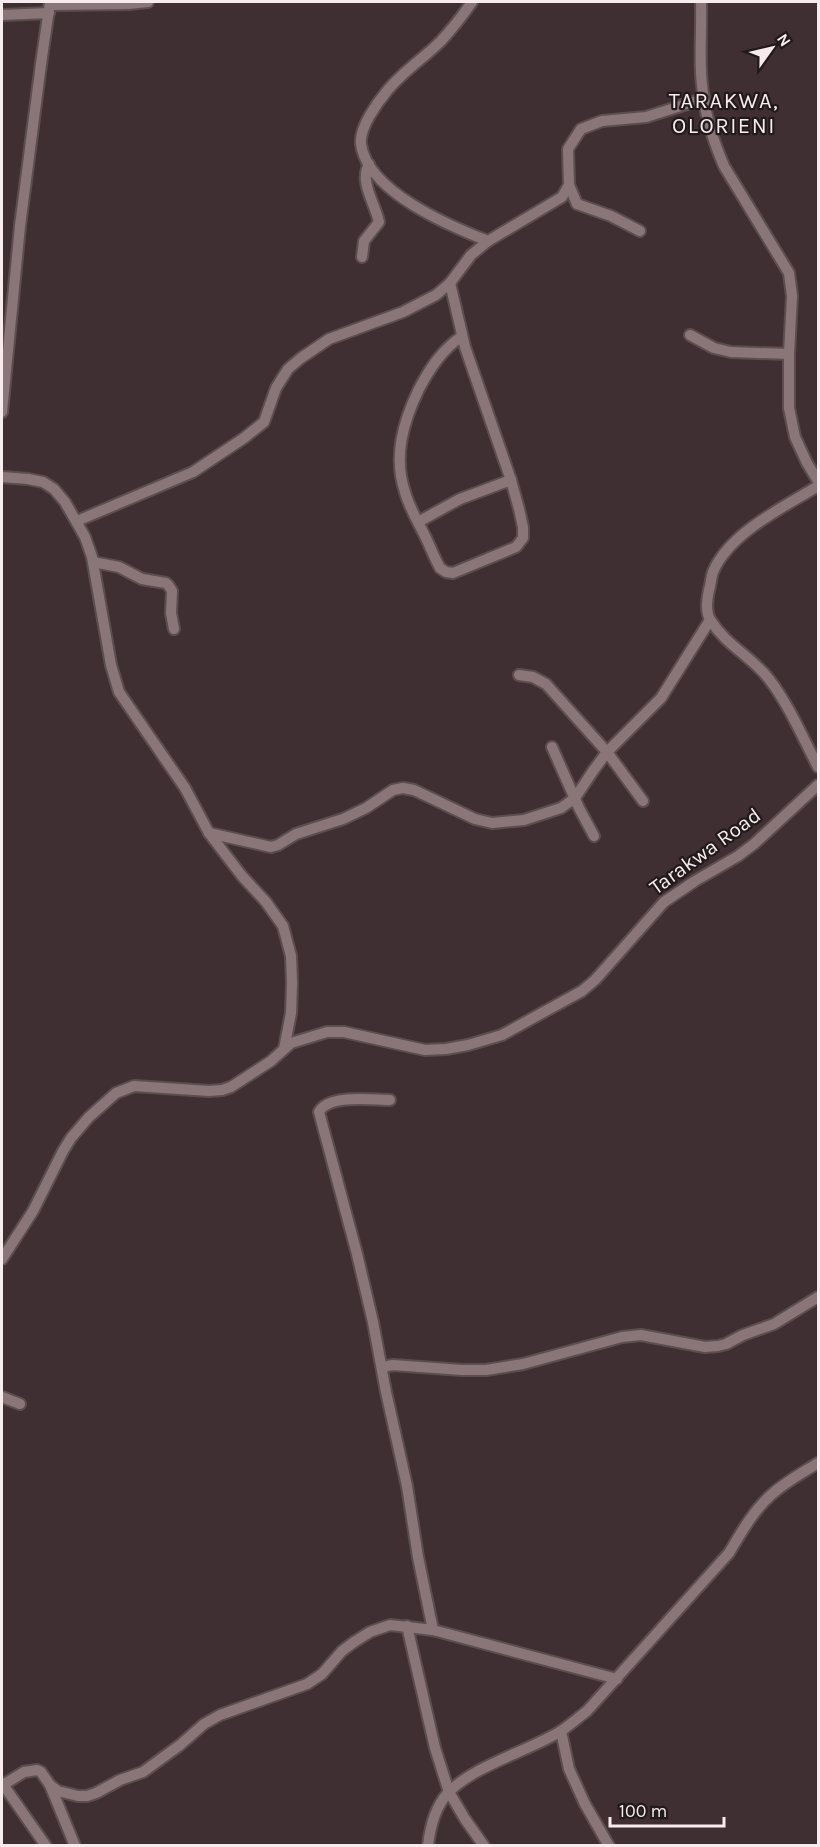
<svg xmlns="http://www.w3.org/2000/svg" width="820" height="1847" font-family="Karla,sans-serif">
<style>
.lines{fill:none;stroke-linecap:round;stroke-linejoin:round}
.minor-casing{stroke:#5c4e50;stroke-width:14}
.minor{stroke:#8a7679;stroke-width:10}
.labels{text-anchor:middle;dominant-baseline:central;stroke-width:4.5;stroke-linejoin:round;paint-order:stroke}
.street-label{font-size:21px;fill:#f7ebed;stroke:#21191b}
.neighbourhood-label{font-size:22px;letter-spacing:1.5px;fill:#f7ebed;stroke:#21191b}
</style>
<rect width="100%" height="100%" fill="#402f32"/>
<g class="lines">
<defs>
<g id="minor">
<path d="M472 2C463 15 452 29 441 41 424 58 402 72 387 91 377 103 359 128 361 144 367 191 449 226 488 241"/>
<path d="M701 2C702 34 698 67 704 99 707 122 715 145 724 166L789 273 792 296 789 354V408L795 437 807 463 818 481"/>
<path d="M50 5 128 4 148 2"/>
<path d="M2 15 49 13"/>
<path d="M569 185 577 204 611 216 640 231"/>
<path d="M362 257 364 241 379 222C375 203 359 182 369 164"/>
<path d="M450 283 465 347 511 480 519 509 523 527V538L516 547 453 573 446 572 440 568C434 557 430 546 424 534 417 520 409 507 405 492 393 457 403 422 419 389 430 368 442 350 462 336"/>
<path d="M690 335 714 348 731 352 789 354"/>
<path d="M2 412 20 226 41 64 50 2"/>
<path d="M2 477 28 479 43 482 54 489 65 502 85 537 92 557 111 665 119 692 185 788 209 833 242 876 266 902 283 926 291 956 292 983 291 1013 284 1049"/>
<path d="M818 486C784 507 729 533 713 572 711 577 711 584 709 590 707 600 705 612 711 621 726 645 752 657 769 679 789 705 803 738 818 767"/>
<path d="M77 521 193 472 244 438 264 422 276 388 288 369 301 358 329 339 403 312 436 295 450 283 471 255 488 241 562 197 569 185 568 149 581 129 602 121 646 117 703 99"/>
<path d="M418 522 460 499 511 480"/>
<path d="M93 562 119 567 142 579 166 583 169 586 172 591 171 613 174 629"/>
<path d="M519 675 533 677 546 684 607 752 643 801"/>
<path d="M552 747 579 808 594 836"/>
<path d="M209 833 271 847 278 845 296 834 343 819 366 808 393 790 403 788 414 790 475 819 492 823 524 820 561 808 575 798 593 771 607 752 661 698 710 620"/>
<path d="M390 1100C372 1100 328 1094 319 1112L357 1254 373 1322 386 1392 407 1486 418 1557 433 1630"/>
<path d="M2 1259 33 1211 63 1151 71 1138 89 1117 116 1093 134 1086 209 1091 222 1090 231 1087 271 1061 291 1043 327 1032H344L425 1050 446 1049 468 1045 502 1035 582 991 595 980 664 902 695 881 738 856 754 844 818 785"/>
<path d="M382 1367 393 1365 462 1370H486L523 1364 622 1337 641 1335 705 1347 718 1346 726 1344 743 1335 774 1324 818 1297"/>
<path d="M2 1397 20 1404"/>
<path d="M407 1626 435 1748 449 1792 465 1819 484 1846"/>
<path d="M561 1731 569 1769 585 1804 609 1846"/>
<path d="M2 1783 46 1846"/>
<path d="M3 1785 24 1772 37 1770 41 1772 50 1785 58 1791 78 1796H87L96 1793 120 1780 143 1772 180 1745 204 1724 220 1715 307 1684 322 1674 342 1651 354 1642 370 1632 390 1625 433 1630 617 1679"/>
<path d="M50 1785 75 1846"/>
<path d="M428 1846C430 1827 435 1808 447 1794 472 1766 529 1751 561 1731 570 1725 579 1717 587 1711L729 1553C741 1533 753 1511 771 1495 785 1482 802 1473 818 1463"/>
</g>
</defs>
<use href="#minor" class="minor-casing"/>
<use href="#minor" class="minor"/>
</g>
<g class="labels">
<g class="street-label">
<text transform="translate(705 851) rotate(-36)">Tarakwa Road</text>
</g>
<g class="neighbourhood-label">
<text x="724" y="101">TARAKWA,<tspan x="724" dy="25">OLORIENI</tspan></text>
</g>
</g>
<rect width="820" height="1847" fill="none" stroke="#f7ebed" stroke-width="6"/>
<g transform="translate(772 48) rotate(56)" stroke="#21191b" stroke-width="4.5" paint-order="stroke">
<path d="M0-4.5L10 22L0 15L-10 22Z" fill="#f7ebed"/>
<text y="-9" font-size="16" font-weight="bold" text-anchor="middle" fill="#f7ebed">N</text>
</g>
<path d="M610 1817v9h114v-9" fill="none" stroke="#f7ebed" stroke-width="3"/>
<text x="619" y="1817" font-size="18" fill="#f7ebed" stroke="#21191b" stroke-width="4.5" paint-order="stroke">100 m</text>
</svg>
